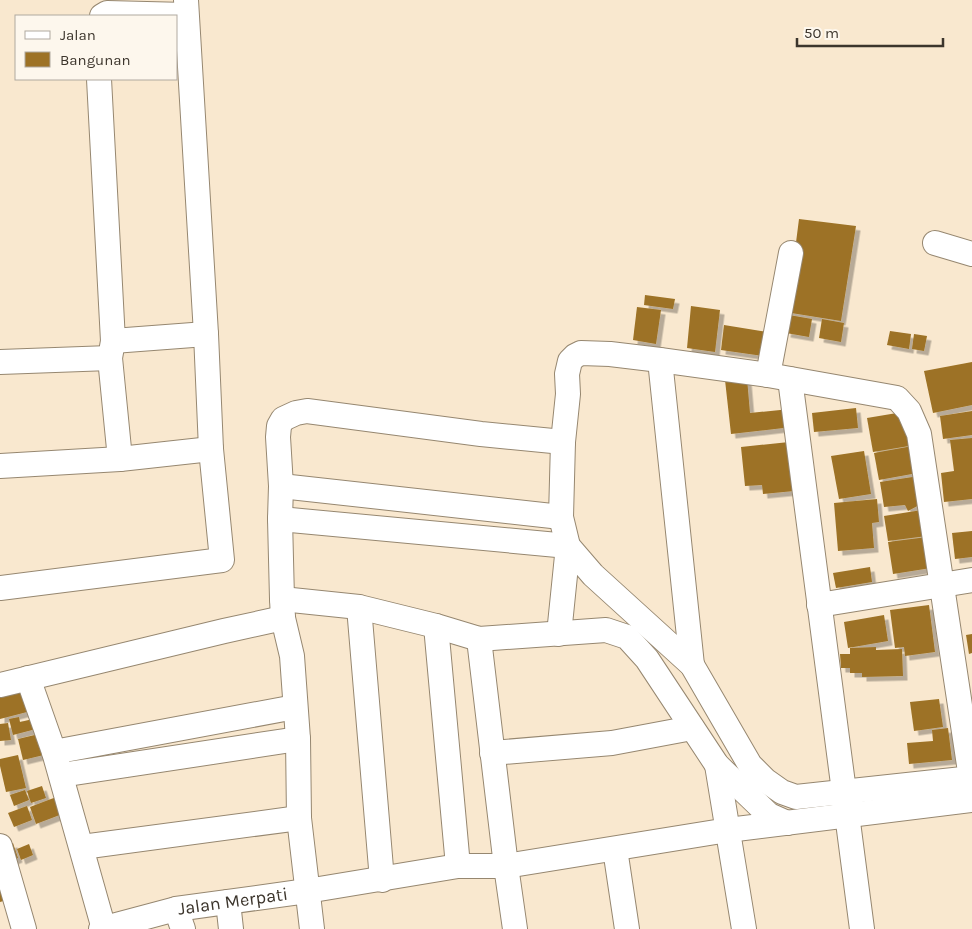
<svg xmlns="http://www.w3.org/2000/svg" width="972" height="929" font-family="Karla,sans-serif">
<style>
.building{fill:#9d7225;filter:url(#shadow)}
.lines{fill:none;stroke-linecap:round;stroke-linejoin:round}
.minor-casing{stroke:#968770;stroke-width:26}
.minor{stroke:#fff;stroke-width:24}
.labels{text-anchor:middle;dominant-baseline:central;stroke-width:5;stroke-linejoin:round;paint-order:stroke}
.street-label{font-size:18px;fill:#3c352c;stroke:#fdf7ed}
</style>
<defs>
<filter id="shadow"><feDropShadow dx="4.5" dy="4.5" stdDeviation="0" flood-color="#0004"/></filter>
</defs>
<rect width="100%" height="100%" fill="#f9e8cf"/>
<g class="building">
<path d="M799 219 856 226 841 321 785 312 793 266Z"/>
<path d="M645 295 675 299 673 309 644 305Z"/>
<path d="M691 306 720 310 715 352 687 348Z"/>
<path d="M637 307 661 310 656 344 633 340Z"/>
<path d="M789 315 812 319 809 337 786 333Z"/>
<path d="M822 319 844 323 841 342 819 338Z"/>
<path d="M724 325 767 332 763 356 721 350Z"/>
<path d="M890 331 911 334 909 349 887 345Z"/>
<path d="M914 334 927 336 924 351 912 349Z"/>
<path d="M972 362V405L933 413 924 371Z"/>
<path d="M747 378 750 413 790 409 792 427 731 434 725 380Z"/>
<path d="M856 408 858 428 814 432 812 413Z"/>
<path d="M909 411 915 445 873 452 867 418Z"/>
<path d="M972 411V435L943 439 940 416Z"/>
<path d="M972 438V499L944 502 941 473 954 471 950 440Z"/>
<path d="M789 442 794 491 763 494 762 485 745 486 741 447Z"/>
<path d="M918 445 923 472 879 480 874 453Z"/>
<path d="M864 451 871 494 839 499 831 456Z"/>
<path d="M919 476 923 503 908 511 905 505 884 507 880 482Z"/>
<path d="M877 499 879 522 872 523 874 548 838 551 834 503Z"/>
<path d="M922 510 927 536 888 541 884 516Z"/>
<path d="M972 531V557L955 559 952 533Z"/>
<path d="M927 537 931 568 893 574 888 542Z"/>
<path d="M870 567 872 582 836 588 833 573Z"/>
<path d="M929 605 935 652 905 656 904 647 895 648 890 610Z"/>
<path d="M884 615 888 641 848 648 844 622Z"/>
<path d="M972 634V653L969 654 966 635Z"/>
<path d="M876 647V650L902 649 903 676 862 677V673H850V668H841L840 654H850V648Z"/>
<path d="M20 686 27 712 0 719V691Z"/>
<path d="M939 699 943 727 914 731 910 702Z"/>
<path d="M19 717 20 722 33 719 36 729 13 735 9 719Z"/>
<path d="M8 723 11 740 0 741V724Z"/>
<path d="M948 728 952 760 909 764 907 743 933 741 932 730Z"/>
<path d="M43 733 48 754 23 760 18 739Z"/>
<path d="M18 755 26 788 6 792 0 766V759Z"/>
<path d="M42 786 46 798 31 803 27 791Z"/>
<path d="M25 790 29 800 14 806 10 795Z"/>
<path d="M59 796 65 813 36 824 30 807Z"/>
<path d="M27 806 32 820 14 827 8 813Z"/>
<path d="M13 843 18 858 9 862 3 846Z"/>
<path d="M29 844 33 855 21 860 17 849Z"/>
<path d="M0 887 7 900 0 902Z"/>
</g>
<g class="lines">
<defs>
<g id="minor">
<path d="M102 16 107 13 186 15"/>
<path d="M99 79 113 341 110 358 120 459"/>
<path d="M935 243 972 254"/>
<path d="M113 341 206 334"/>
<path d="M660 360 692 665"/>
<path d="M0 362 110 358"/>
<path d="M768 375 791 253"/>
<path d="M790 379 862 929"/>
<path d="M0 466 120 459 211 449"/>
<path d="M281 486 561 517"/>
<path d="M280 519 568 546 593 575 692 665 750 765 765 780 782 792 796 797 972 778"/>
<path d="M0 588 222 560 211 449 206 334 186 0"/>
<path d="M282 599 359 607 436 626 479 639 606 630 627 637 647 659 717 765 769 815 787 823"/>
<path d="M819 605 972 580"/>
<path d="M359 607 382 880"/>
<path d="M436 626 458 866"/>
<path d="M559 634 568 546 561 517 563 442 568 394 567 374 570 361 575 356 581 353 610 354 660 360 768 375 897 398 909 411 919 434 972 785"/>
<path d="M479 639 506 866 515 929"/>
<path d="M28 678 54 752 104 929"/>
<path d="M0 685 224 631 283 618"/>
<path d="M54 752 295 707"/>
<path d="M492 753 612 743 692 728"/>
<path d="M717 765 744 929"/>
<path d="M61 775 298 739"/>
<path d="M0 846 24 929"/>
<path d="M82 847 299 818"/>
<path d="M615 849 627 929"/>
<path d="M228 902 231 929"/>
<path d="M176 909 183 929"/>
<path id="s1" d="M101 929 176 909 307 891 458 866H506L728 830 972 800"/>
<path d="M312 929 299 818 298 739 292 656 283 618 282 599 280 519 281 486 278 437 279 426 283 419 296 413 307 411 481 434 563 442"/>
</g>
</defs>
<use href="#minor" class="minor-casing"/>
<use href="#minor" class="minor"/>
</g>
<g class="labels">
<g class="street-label">
<text stroke="none"><textPath href="#s1" startOffset="135">Jalan Merpati</textPath></text>
</g>
</g>
<rect x="15" y="15" width="162" height="65" fill="#fdf7ed" stroke="#b0a9a0"/>
<rect x="25" y="31" width="25" height="8" fill="#ffffff" stroke="#b0a9a0"/>
<text x="60" y="40" font-size="15" fill="#3c352c">Jalan</text>
<rect x="25" y="52" width="25" height="15" fill="#9d7225" stroke="#b0a9a0"/>
<text x="60" y="65" font-size="15" fill="#3c352c">Bangunan</text>
<path d="M797 38v8h146v-8" fill="none" stroke="#3c352c" stroke-width="2.5"/>
<text x="804" y="38" font-size="15" fill="#3c352c" stroke="#fdf7ed" stroke-width="4" paint-order="stroke">50 m</text>
</svg>
